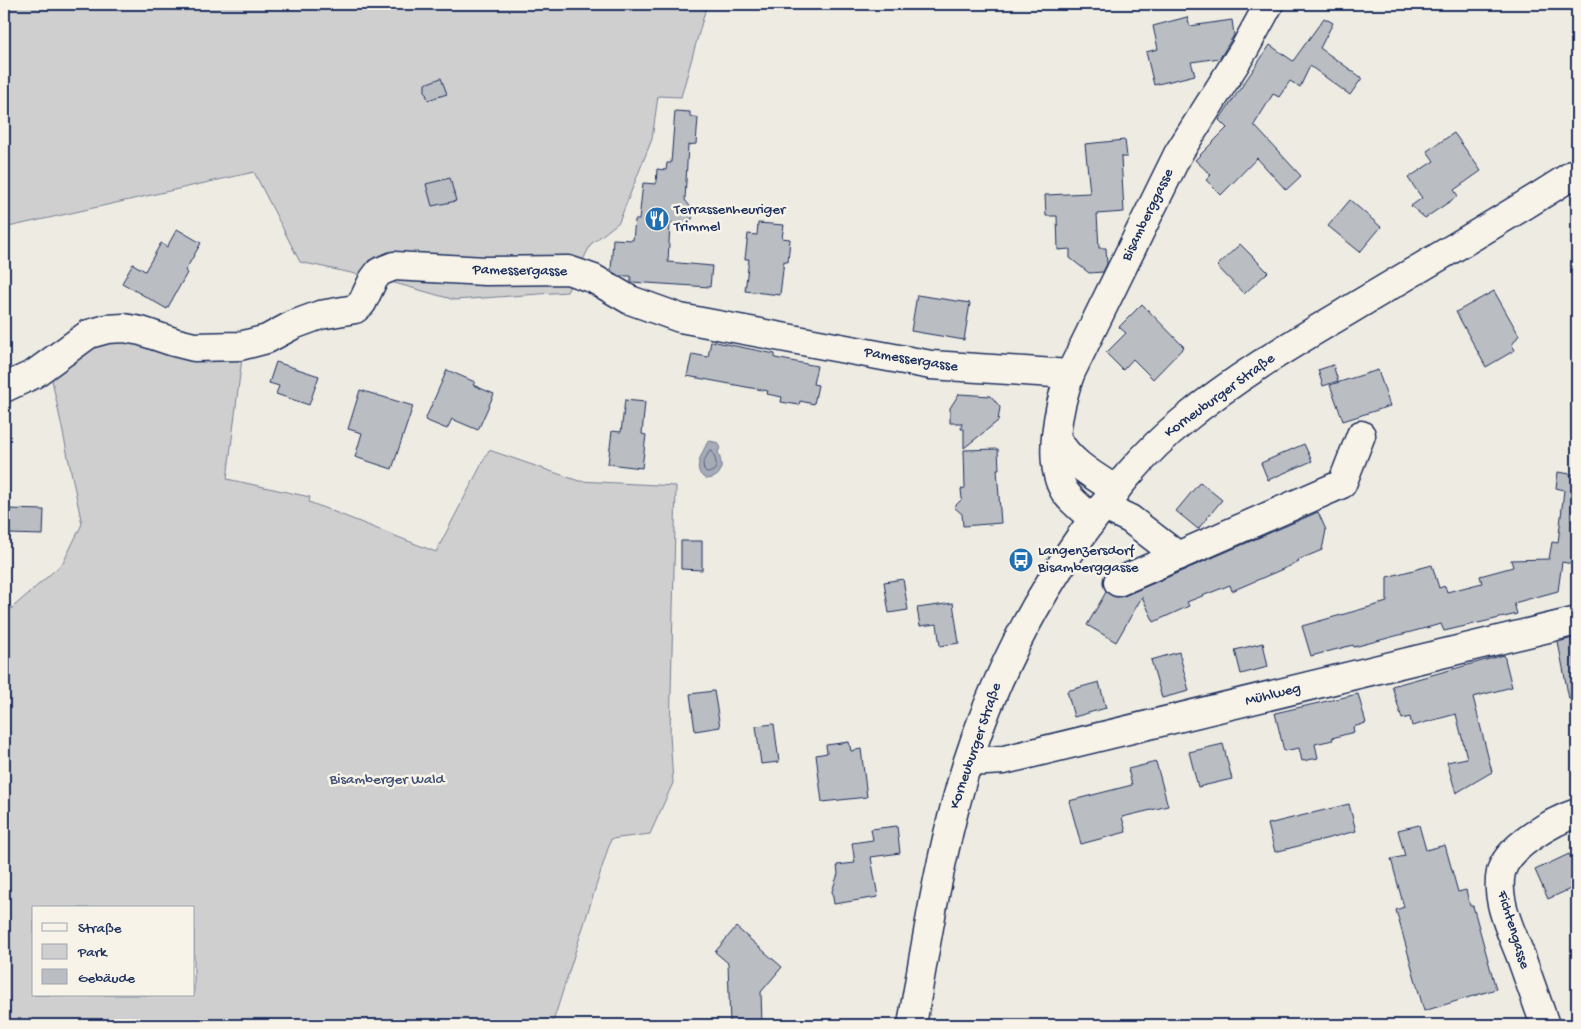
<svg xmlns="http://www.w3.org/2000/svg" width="1581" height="1029" font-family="'Gochi Hand',sans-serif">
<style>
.green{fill:#cfcfcf;stroke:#757f96;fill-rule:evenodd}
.water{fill:#a6abb5;stroke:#6e7992}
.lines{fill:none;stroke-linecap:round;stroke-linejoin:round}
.shore{stroke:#536181;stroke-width:1}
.building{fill:#babdc2;stroke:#1b2f5e}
.minor-casing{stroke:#1b2f5e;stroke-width:31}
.major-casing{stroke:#1b2f5e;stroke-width:31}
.minor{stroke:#f7f3e8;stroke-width:28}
.major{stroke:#f7f3e8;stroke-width:28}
.labels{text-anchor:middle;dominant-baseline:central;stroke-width:5;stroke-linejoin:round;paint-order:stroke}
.poi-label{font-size:15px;fill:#1b2f5e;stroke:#f7f3e8;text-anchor:start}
.street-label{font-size:15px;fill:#1b2f5e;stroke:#f7f3e8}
.park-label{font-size:15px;fill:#3f4f75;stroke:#f7f3e8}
</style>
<rect width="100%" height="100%" fill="#eeebe2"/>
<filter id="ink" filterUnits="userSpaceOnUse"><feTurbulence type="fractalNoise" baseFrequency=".02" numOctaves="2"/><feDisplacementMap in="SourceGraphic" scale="10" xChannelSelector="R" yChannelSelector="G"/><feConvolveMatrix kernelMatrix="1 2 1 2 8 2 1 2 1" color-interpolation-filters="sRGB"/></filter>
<g filter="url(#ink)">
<g class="green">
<path d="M4 4H707L681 97 658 96 652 139 619 222 591 244 567 292 455 300 384 280 300 262 254 172 4 228Z"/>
<path d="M80 334 242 358 227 479 310 497 309 502 436 552 489 450 579 481 676 486 670 734 673 783 650 834 611 839 552 1025H4V615L63 563 82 524 47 356ZM34 908H194V995H34Z"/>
</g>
<path class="water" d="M710 441 719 443 720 448 718 452C723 465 724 478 706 479 691 471 702 454 707 443Z"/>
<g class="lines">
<path class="shore" d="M712 451C716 461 721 471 707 473L704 471 703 463 709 452Z"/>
</g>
<g class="building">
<path d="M1187 17 1190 26 1232 20 1234 35 1220 58 1191 62 1195 75 1154 85 1146 52 1158 49 1153 26Z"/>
<path d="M1324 18 1333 23 1320 48 1362 78 1350 95 1310 66 1300 87 1290 81 1279 97 1273 94 1254 125 1301 176 1286 190 1257 158 1221 195 1206 180 1211 175 1195 160 1227 128 1219 120 1270 45 1293 61Z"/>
<path d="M441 78 447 94 428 100 425 91V84Z"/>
<path d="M675 111 690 112V117L698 118 696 144 688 145 685 200 693 210 692 219 685 224 670 223 668 262 712 266 710 287 631 282V276H619L611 271 613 239 633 240 635 220H639L643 183 656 184 657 169 666 170 667 163H671Z"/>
<path d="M1454 133 1481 171 1454 190 1458 196 1425 218 1411 206 1422 198 1408 178 1434 161 1427 151Z"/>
<path d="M1125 140 1127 157H1121L1124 212 1097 214 1099 248H1106L1107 264 1103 272 1089 273 1070 258V249L1058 250 1057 216H1046L1045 195 1090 193 1085 144Z"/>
<path d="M450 178 456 201 432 206 426 184Z"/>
<path d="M1350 200 1381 227 1360 252 1328 226Z"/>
<path d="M758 223 784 225 782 238 790 239 788 262 784 261 780 295 745 291 749 259H745L748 234 757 235Z"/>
<path d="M177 229 201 243 185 271 187 273 167 309 122 283 133 264 145 271 161 243 167 247Z"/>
<path d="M1240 244 1268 272 1244 294 1217 266Z"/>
<path d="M1494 291 1519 335 1512 345 1515 350 1486 367 1456 312Z"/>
<path d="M917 295 970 303 964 340 911 331Z"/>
<path d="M1142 304 1184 347 1153 379 1133 359 1123 370 1106 353 1126 333 1119 327Z"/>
<path d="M711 341 775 354V358L817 366 813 384 818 385 814 404 800 401 799 405 781 402 782 397 767 394 768 391 687 376 692 354 708 357Z"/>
<path d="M276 362 319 376 309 405 276 394 279 386 269 383Z"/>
<path d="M1333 365 1338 381 1323 386 1318 370Z"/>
<path d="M447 370 475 382 473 385 494 394 478 430 452 419 447 429 425 420Z"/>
<path d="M1378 370 1390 406 1343 421 1330 385Z"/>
<path d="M360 390 413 406 392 469 355 457 362 433 348 429Z"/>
<path d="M959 394 991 396 1000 407 998 421 964 448V429H961L962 423H950V408Z"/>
<path d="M625 400 645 402 642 434 646 435 642 468 608 464 612 431 621 432Z"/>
<path d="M1304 444 1312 461 1268 480 1261 463Z"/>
<path d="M998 449 999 469H997L1001 523 963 526 962 514 954 507 962 499 961 489 965 488 964 450Z"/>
<path d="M1558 472 1577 475V565L1562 562 1558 591 1514 603 1517 614 1444 631 1441 624 1354 647 1353 645 1311 656 1302 626 1387 602V577L1432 565 1439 588 1445 586 1447 592 1482 583 1480 576 1513 567 1511 560 1549 559 1552 542 1558 543 1564 490 1556 488Z"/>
<path d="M1200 482 1222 500 1198 529 1176 511Z"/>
<path d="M8 509 44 510 43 535 8 534Z"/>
<path d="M1318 512 1326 530 1322 550 1298 560 1299 562 1232 591 1230 585 1187 602 1189 606 1154 622 1142 597 1116 642 1087 625 1106 592 1116 597 1124 596Z"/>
<path d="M681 541H702V570L681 569Z"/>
<path d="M903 579 908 610 889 613 884 582Z"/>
<path d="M953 603 959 643 940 646 937 624 920 626 917 608Z"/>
<path d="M1577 637V698L1569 699 1558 642Z"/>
<path d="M1263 643 1268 667 1241 674 1235 650Z"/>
<path d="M1179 652 1189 691 1162 698 1151 660Z"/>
<path d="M1504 655 1512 687 1473 697 1492 772 1456 793 1447 762 1467 758 1456 714 1412 726 1410 717 1402 719 1392 686Z"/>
<path d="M1099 682 1106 708 1074 717 1067 691Z"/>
<path d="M714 691 720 727 695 731 690 694Z"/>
<path d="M1358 694 1366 723 1353 727 1354 732 1332 738 1333 740 1315 744 1318 758 1302 761 1299 748 1284 751 1275 713Z"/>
<path d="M774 724 779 762 761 764 756 726Z"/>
<path d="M849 742 851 751 861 749 867 797 822 802 816 755 827 753 826 745Z"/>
<path d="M1223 744 1232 779 1198 787 1189 752Z"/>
<path d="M1156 762 1168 806 1122 817 1126 832 1081 844 1069 801 1132 785 1128 769Z"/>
<path d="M1349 804 1356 831 1275 852 1268 824Z"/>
<path d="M1419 825 1426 850 1445 845 1458 892 1466 890 1470 906H1473L1496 989 1424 1011 1396 910 1404 907 1391 859 1405 856 1398 830Z"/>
<path d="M897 826 900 853 871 857 878 897 834 904 832 891 838 874 837 865 855 863 852 843 873 840 871 829Z"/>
<path d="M1569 854 1577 871V886L1548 899 1535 870Z"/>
<path d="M736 927 782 967 761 992 762 1025H730L728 963 715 952Z"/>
</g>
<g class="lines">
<defs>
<g id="minor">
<path d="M4 388 34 374 89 334 107 329 124 328 141 331 174 342 194 347 240 346 267 339 293 325 320 315 355 309 362 303 373 280 379 272 394 266 485 271 568 270 594 279 630 300 680 318 931 365 1070 374"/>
<path d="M1057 439C1069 462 1094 476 1116 490"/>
<path d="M1103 506 1130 519 1178 556"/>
<path d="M1093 519C1084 511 1072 502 1065 492 1046 462 1059 405 1070 374L1178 154 1245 48 1269 4"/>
<path d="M1118 582 1342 484 1361 435"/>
<path d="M968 762 1004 760 1577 621"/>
<path d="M1545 1025C1537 1002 1529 980 1521 957 1511 931 1495 900 1501 872 1507 847 1553 821 1577 813"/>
</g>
<path id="major" d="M912 1025C927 937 941 847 968 761 994 680 1032 605 1081 536 1111 494 1143 453 1184 420 1232 380 1287 347 1341 315 1420 267 1501 222 1577 172"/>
</defs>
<use href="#minor" class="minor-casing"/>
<use href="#major" class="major-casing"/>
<use href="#minor" class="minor"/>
<use href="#major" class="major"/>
</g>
</g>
<defs>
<symbol id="restaurant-disc" viewBox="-11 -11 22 22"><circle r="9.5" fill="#1f6fb2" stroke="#f7f3e8"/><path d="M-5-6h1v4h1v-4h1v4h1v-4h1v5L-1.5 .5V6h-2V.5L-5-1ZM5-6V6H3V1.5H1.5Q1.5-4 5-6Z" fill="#fff"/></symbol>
<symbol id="bus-disc" viewBox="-11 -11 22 22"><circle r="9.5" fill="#1f6fb2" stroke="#f7f3e8"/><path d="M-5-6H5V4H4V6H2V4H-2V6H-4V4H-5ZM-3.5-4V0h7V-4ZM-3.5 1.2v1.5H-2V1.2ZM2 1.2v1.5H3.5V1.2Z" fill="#fff"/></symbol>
</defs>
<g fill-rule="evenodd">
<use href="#restaurant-disc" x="643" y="205" width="28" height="28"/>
<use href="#bus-disc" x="1007" y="546" width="28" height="28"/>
</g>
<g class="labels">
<g class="poi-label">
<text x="674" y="210">Terrassenheuriger<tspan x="674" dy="17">Trimmel</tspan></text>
<text x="1038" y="551">Langenzersdorf<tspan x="1038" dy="17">Bisamberggasse</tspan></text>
</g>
<g class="street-label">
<text transform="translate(1148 215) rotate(-64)">Bisamberggasse</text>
<text transform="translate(520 271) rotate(1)">Pamessergasse</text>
<text transform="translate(911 360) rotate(9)">Pamessergasse</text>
<text transform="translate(1220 396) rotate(-36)">Korneuburger Straße</text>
<text transform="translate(1273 695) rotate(-14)">Mühlweg</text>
<text transform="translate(976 746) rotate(-71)">Korneuburger Straße</text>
<text transform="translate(1513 930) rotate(73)">Fichtengasse</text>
</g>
<g class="park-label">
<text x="387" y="780">Bisamberger Wald</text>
</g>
</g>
<rect width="1581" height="1029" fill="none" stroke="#f7f3e8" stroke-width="20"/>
<rect x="10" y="10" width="1561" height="1009" fill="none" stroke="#1b2f5e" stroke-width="2" filter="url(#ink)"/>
<rect x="32" y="906" width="162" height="90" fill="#f7f3e8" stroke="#9fa5b1"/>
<rect x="42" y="923" width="25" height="8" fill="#f7f3e8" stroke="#9fa5b1"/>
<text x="78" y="932" font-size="15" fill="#1b2f5e">Straße</text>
<rect x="42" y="944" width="25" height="15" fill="#cfcfcf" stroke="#9fa5b1"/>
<text x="78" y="956" font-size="15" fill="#1b2f5e">Park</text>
<rect x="42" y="969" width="25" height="15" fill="#babdc2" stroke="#9fa5b1"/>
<text x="78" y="982" font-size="15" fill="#1b2f5e">Gebäude</text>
</svg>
